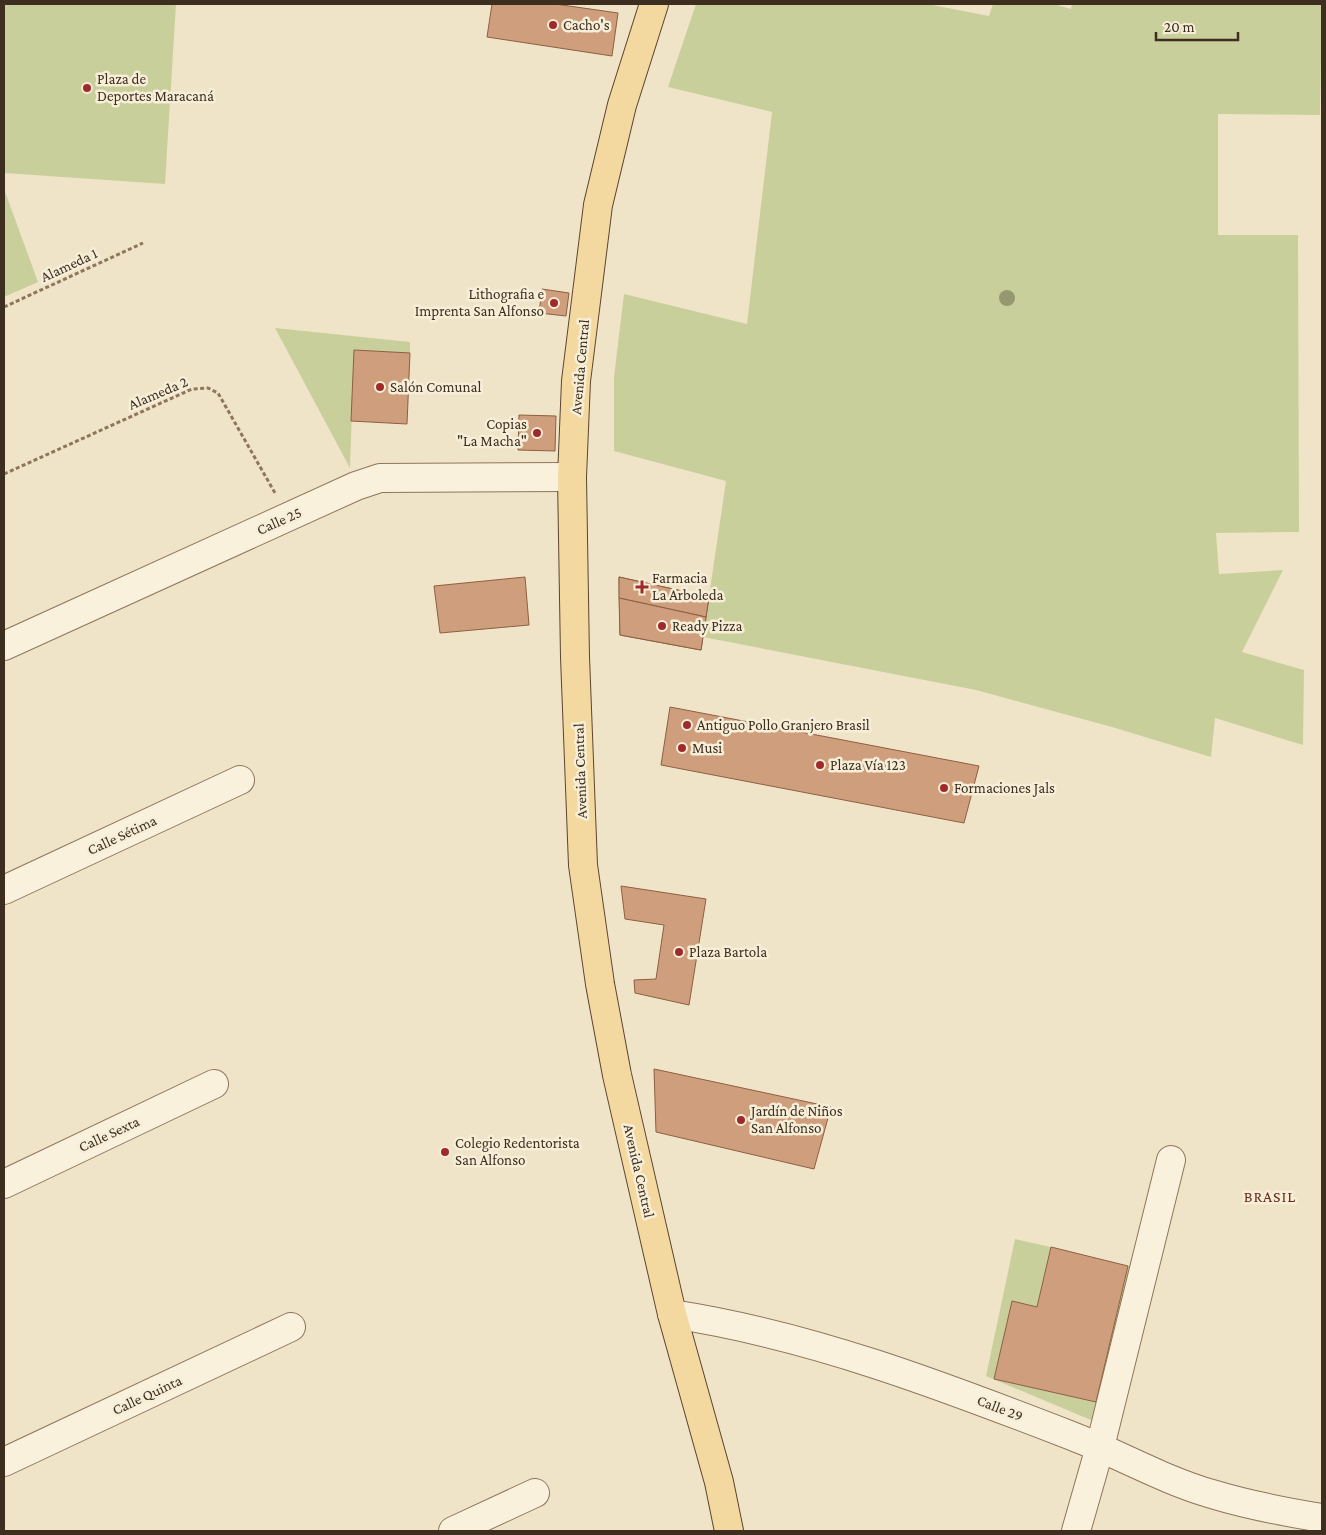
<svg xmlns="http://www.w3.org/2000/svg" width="1326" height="1535" font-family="'Crimson Pro',serif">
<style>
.green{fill:#c9cf9b}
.building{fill:#cf9f7d;stroke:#8d5f41}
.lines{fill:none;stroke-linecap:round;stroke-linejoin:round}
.minor-casing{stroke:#8d765c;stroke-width:30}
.major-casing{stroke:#5b4430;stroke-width:30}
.path{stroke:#8d765c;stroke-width:3;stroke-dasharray:4 2.5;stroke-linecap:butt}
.minor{stroke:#faf1dc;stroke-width:28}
.major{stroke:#f3d9a0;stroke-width:28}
.tree{fill:#96986f}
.poi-dot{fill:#9e2a2b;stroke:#f7eed8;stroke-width:2}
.labels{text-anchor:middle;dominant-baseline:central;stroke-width:5;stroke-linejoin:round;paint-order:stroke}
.poi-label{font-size:15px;fill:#3d2e20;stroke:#f7eed8;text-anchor:start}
.street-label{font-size:15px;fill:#3d2e20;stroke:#f7eed8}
.neighbourhood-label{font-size:16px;letter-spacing:1px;fill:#6b2e1e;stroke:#f7eed8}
</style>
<rect width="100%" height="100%" fill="#f0e4c8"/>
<g class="green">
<path d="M4 4H176L165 184 4 173Z"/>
<path d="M696 4H927L989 16 993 4H1054L1071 9 1072 4H1322L1320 115 1218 114V235H1298L1299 532 1216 533 1219 574 1283 570 1242 652 1304 670 1303 745 1215 718 1211 757 1112 727 976 690 703 637 726 481 614 451V377L624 294 747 324 772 112 668 87Z"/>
<path d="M4 189 38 282 4 297Z"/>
<path d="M275 328 410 342V353L354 350 350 468Z"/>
<path d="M1015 1239 1051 1247 1037 1307 1012 1302 994 1379 1095 1402 1128 1266 1136 1267 1098 1423 986 1376Z"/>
</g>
<g class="building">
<path d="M492 4H555L618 13 612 56 487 37Z"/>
<path d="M542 289 569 293 566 316 539 313Z"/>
<path d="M354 350 410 353 407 424 351 421Z"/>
<path d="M519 415 556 416 555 451 518 450Z"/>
<path d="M525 577 529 625 440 633 434 586Z"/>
<path d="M619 577 709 597 701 650 620 635Z"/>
<path d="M619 577 709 597 706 617 619 598Z"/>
<path d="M619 598 706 617 701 650 620 635Z"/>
<path d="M670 707 979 766 964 823 661 765Z"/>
<path d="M621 886 706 899 689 1005 635 993 634 980 656 979 664 925 625 919Z"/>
<path d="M654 1069 831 1107 814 1169 656 1132Z"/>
<path d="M1051 1247 1128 1266 1096 1402 994 1379 1012 1301 1037 1307Z"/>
</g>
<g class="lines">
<defs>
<g id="minor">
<path d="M4 646 356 486 380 478 572 477"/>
<path d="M4 890 240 780"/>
<path d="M4 1184 214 1084"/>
<path d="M672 1314C810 1335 943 1386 1072 1436 1119 1454 1163 1480 1212 1494 1248 1505 1285 1512 1322 1518"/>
<path d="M4 1462 291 1327"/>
<path d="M453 1531 535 1493"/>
<path d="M1076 1531 1100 1447 1171 1160"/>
</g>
<path id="major" d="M654 4 622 105 598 205 576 381 572 477 575 657 583 865 600 984 617 1075 672 1314 719 1482 729 1531"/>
</defs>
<use href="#minor" class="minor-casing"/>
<use href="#major" class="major-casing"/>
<g class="path">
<path d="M4 307 143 243"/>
<path d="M4 474 192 389 208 388 218 393 275 493"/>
</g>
<use href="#minor" class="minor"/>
<use href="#major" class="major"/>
</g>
<circle class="tree" cx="1007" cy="298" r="8"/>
<g class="poi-dot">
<circle cx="553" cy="25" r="5"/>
<circle cx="87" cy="88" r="5"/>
<circle cx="554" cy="303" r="5"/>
<circle cx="380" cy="387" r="5"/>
<circle cx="537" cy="433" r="5"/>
<path d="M639.5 579.5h5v5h5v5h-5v5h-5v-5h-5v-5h5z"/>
<circle cx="662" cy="626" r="5"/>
<circle cx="687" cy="725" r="5"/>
<circle cx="682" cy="748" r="5"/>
<circle cx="820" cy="765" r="5"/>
<circle cx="944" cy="788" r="5"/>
<circle cx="679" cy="952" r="5"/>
<circle cx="741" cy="1120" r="5"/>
<circle cx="445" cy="1152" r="5"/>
</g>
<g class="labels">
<g class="poi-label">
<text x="563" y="25">Cacho's</text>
<text x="97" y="79">Plaza de<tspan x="97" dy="17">Deportes Maracaná</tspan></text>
<text x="544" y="294" text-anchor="end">Lithografia e<tspan x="544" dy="17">Imprenta San Alfonso</tspan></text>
<text x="390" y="387">Salón Comunal</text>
<text x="527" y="424" text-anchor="end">Copias<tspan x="527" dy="17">"La Macha"</tspan></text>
<text x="652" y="578">Farmacia<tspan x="652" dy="17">La Arboleda</tspan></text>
<text x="672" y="626">Ready Pizza</text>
<text x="697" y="725">Antiguo Pollo Granjero Brasil</text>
<text x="692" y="748">Musi</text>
<text x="830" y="765">Plaza Vía 123</text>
<text x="954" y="788">Formaciones Jals</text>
<text x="689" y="952">Plaza Bartola</text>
<text x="751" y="1111">Jardín de Niños<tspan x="751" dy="17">San Alfonso</tspan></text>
<text x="455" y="1143">Colegio Redentorista<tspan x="455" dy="17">San Alfonso</tspan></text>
</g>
<g class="street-label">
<text transform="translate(69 265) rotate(-25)">Alameda 1</text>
<text transform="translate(580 367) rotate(-85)">Avenida Central</text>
<text transform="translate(158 393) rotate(-23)">Alameda 2</text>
<text transform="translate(279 521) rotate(-24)">Calle 25</text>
<text transform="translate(580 771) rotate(-92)">Avenida Central</text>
<text transform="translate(122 835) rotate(-25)">Calle Sétima</text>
<text transform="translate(109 1134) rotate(-25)">Calle Sexta</text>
<text transform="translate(639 1171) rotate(77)">Avenida Central</text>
<text transform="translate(147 1395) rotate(-25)">Calle Quinta</text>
<text transform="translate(1000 1408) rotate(21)">Calle 29</text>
</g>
<g class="neighbourhood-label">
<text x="1270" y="1196">BRASIL</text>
</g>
</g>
<rect width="1326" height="1535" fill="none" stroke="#3d2e20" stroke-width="10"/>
<path d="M1156 32v8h82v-8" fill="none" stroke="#3d2e20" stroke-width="2.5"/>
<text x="1164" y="32" font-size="15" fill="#3d2e20" stroke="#f7eed8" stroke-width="4" paint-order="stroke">20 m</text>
</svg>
